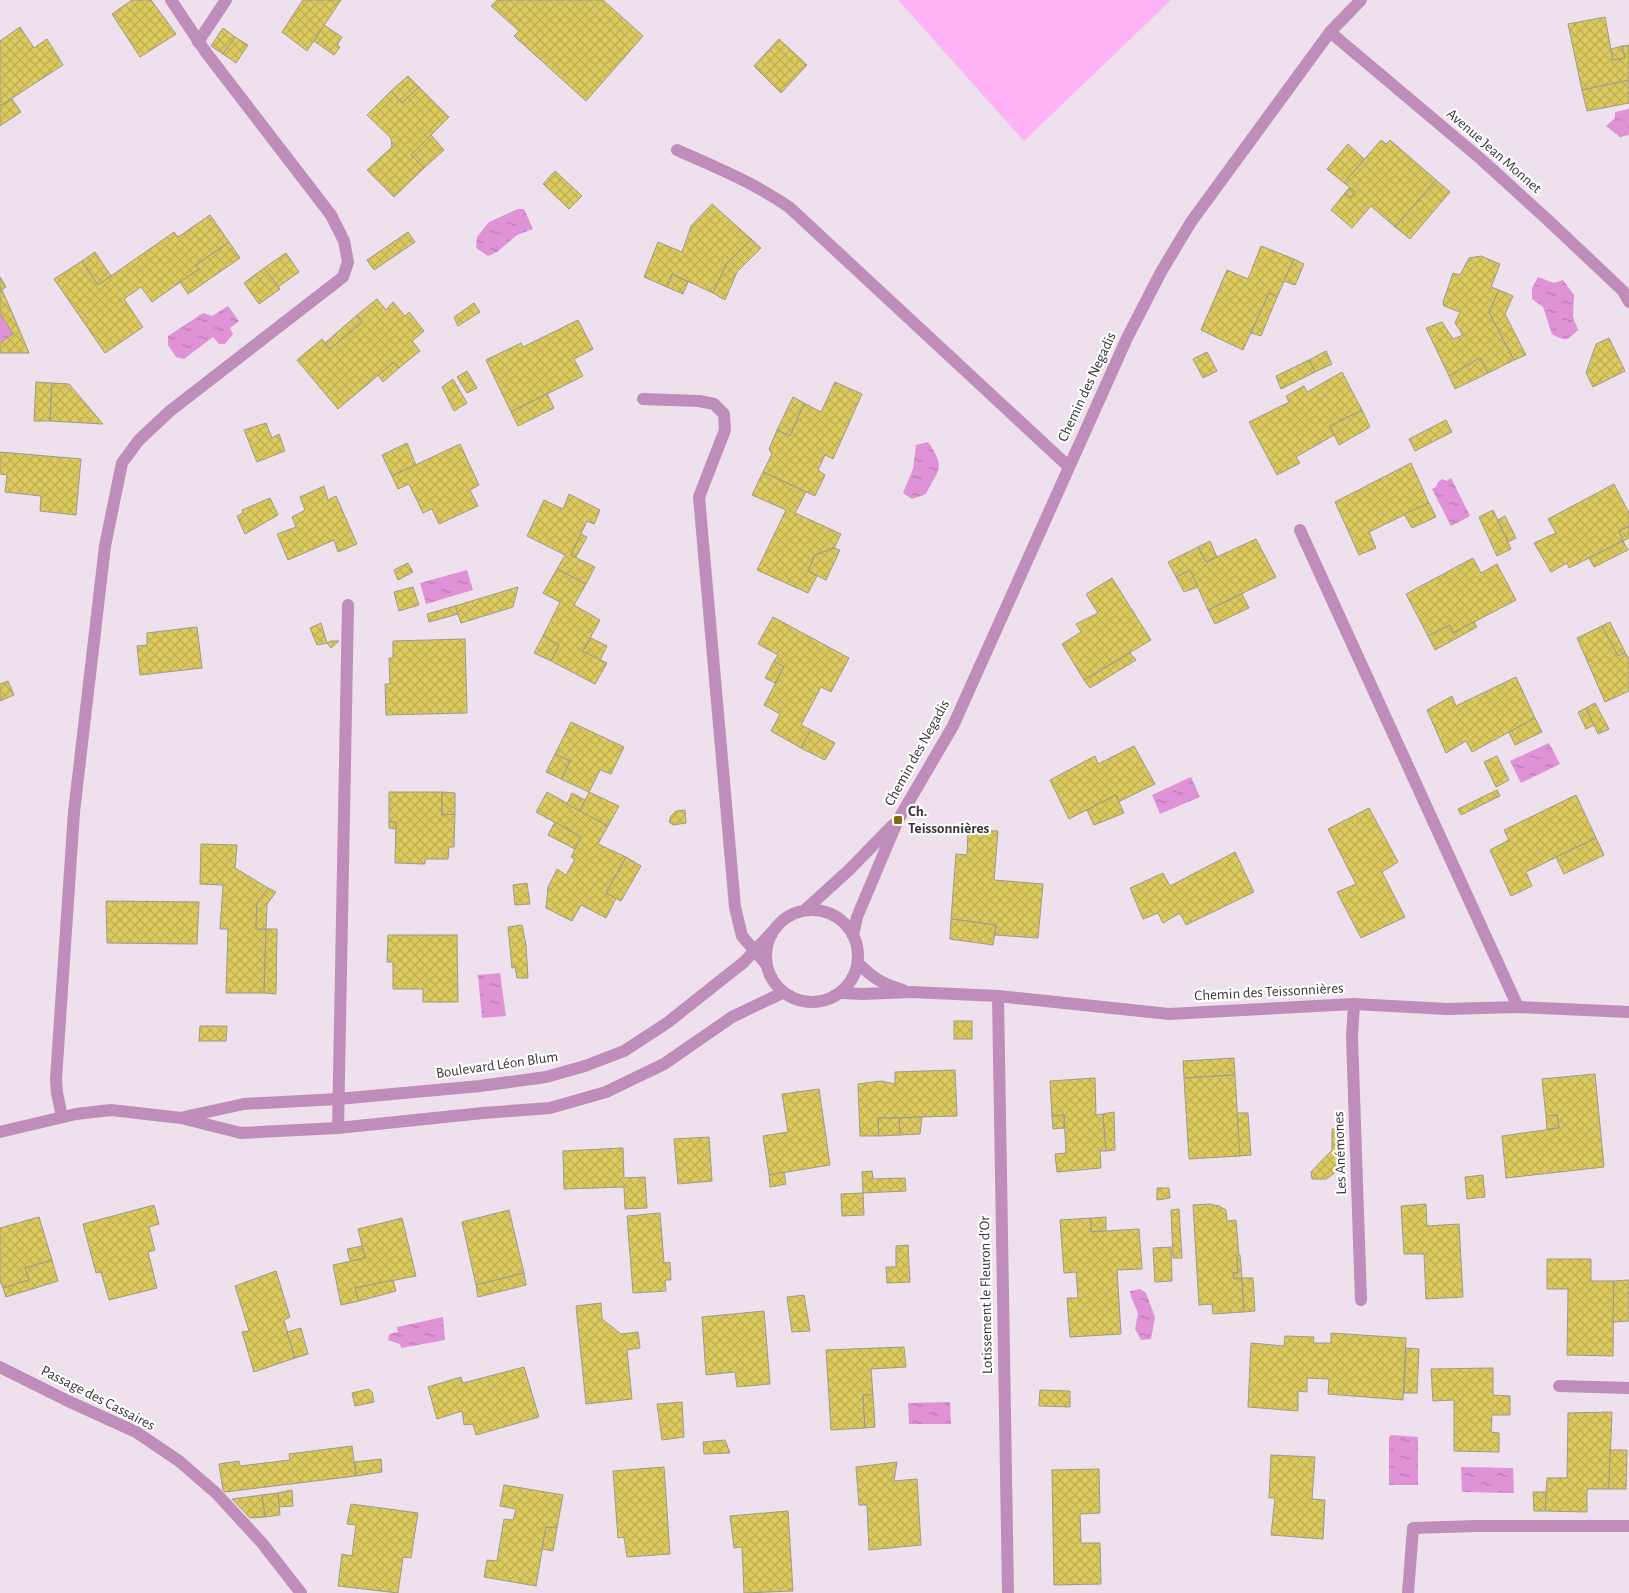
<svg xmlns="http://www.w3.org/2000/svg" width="1629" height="1593" font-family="'Alegreya Sans',sans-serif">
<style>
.grass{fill:#ffb2f6}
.water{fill:url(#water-ripples)}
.building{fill:url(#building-cross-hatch);stroke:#9d9b8c}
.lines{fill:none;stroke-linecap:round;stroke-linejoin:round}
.street{stroke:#bf8db9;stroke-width:12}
.poi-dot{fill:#7c6d09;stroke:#fff;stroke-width:2}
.labels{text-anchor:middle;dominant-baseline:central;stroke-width:4.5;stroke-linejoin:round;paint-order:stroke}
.street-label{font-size:15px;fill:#3b353a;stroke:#fff}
.poi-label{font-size:15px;font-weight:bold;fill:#3b353a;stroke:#fff;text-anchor:start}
</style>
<defs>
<pattern id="water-ripples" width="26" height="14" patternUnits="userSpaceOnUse" patternTransform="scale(1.25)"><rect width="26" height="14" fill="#e092d7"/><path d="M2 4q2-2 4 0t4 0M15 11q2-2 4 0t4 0" fill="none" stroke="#b778af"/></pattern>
<pattern id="building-cross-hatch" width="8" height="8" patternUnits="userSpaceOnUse" patternTransform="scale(1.25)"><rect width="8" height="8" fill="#dcca5f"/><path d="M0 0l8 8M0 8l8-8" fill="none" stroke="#beae53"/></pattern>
</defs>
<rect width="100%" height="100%" fill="#eee0ec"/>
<path class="grass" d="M898 0H1171L1024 141Z"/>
<g class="water">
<path d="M1629 109V135L1620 137 1606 126 1615 118V112Z"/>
<path d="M518 209H524L533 229 517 235 497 252 488 256 476 248 477 237 489 222Z"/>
<path d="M1538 277 1554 283 1563 280 1574 295 1573 317 1578 330C1566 341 1567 342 1552 334L1543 307 1532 299V288Z"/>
<path d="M228 306 239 321 230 328 233 334 225 344H219L213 337 184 359 176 357 168 345V336L203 313 212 316Z"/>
<path d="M0 313 13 334 0 343Z"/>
<path d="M928 442C946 468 939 468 926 494L912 499 903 493 913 469 916 445Z"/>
<path d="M1451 478 1470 516 1451 526 1432 489 1436 487 1438 482 1442 479 1447 481Z"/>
<path d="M467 570 473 590 426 604 420 583Z"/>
<path d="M1549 743 1560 764 1521 783 1510 761Z"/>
<path d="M1191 777 1200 797 1160 814 1152 795Z"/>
<path d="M500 973 506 1016 482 1018 478 975Z"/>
<path d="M1140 1289 1146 1293 1155 1317 1151 1339 1141 1340 1135 1329 1138 1313 1131 1297 1130 1291Z"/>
<path d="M443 1317 445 1340 401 1348 400 1344 388 1340 389 1334 398 1332 397 1327Z"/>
<path d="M950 1402 951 1424H909L908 1403Z"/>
<path d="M1391 1435 1418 1437V1485H1389V1438Z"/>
<path d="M1461 1467 1513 1468 1514 1493 1462 1492Z"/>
</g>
<g class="building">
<path d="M132 0H151L176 34 140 57 112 14Z"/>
<path d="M303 0H341L307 51 282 32Z"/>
<path d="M497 0H603L643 36 586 101 514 36 519 31 491 6Z"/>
<path d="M1605 17 1613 60 1625 58 1622 46 1629 45V80L1582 90 1568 24Z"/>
<path d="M324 25 342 37 337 45 340 47 334 55 314 41Z"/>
<path d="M20 27 34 48 47 39 63 65 0 106V41Z"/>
<path d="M223 28 235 37 223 54 211 46Z"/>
<path d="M235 37 248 45 236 63 223 54Z"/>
<path d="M779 39 807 65 781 93 754 66Z"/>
<path d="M1622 46 1625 58 1613 60 1611 49Z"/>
<path d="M408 76 419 87 402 103 391 91Z"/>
<path d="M1629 80V103L1587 111 1582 90Z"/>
<path d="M419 87 449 117 411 155 424 168 394 197 367 170 392 147 391 138 367 115 391 91 402 103Z"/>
<path d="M12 99 21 112 0 126V106Z"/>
<path d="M431 135 444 150 424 168 411 155Z"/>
<path d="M1381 140 1386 144 1390 140 1436 180 1395 227 1371 206 1352 228 1331 210 1345 193 1350 198 1355 192 1344 183Z"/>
<path d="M1348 144 1364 159 1344 183 1327 169Z"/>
<path d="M555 171 582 196 569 209 543 184Z"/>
<path d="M1436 180 1450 192 1410 239 1395 227Z"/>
<path d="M1349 188 1355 192 1350 198 1345 193Z"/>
<path d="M712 204 751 239 726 265 713 293 672 274 667 287 644 277 658 242 682 252 691 226Z"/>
<path d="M210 215 229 242 196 265 199 269 152 302 141 287 124 299 143 327 105 353 54 279 82 261 98 285 174 232 178 237Z"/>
<path d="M408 232 415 242 374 270 367 260Z"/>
<path d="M751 239 761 248 737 272 725 300 713 293 726 265Z"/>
<path d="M229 242 240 258 188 294 180 282 199 269 196 265Z"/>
<path d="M1261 246 1294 259 1277 297 1269 293 1243 350 1201 330 1227 270 1248 279Z"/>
<path d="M95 252 111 276 98 285 82 261Z"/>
<path d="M286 253 299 272 278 287 264 268Z"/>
<path d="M1481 256 1500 264 1491 287 1499 290 1489 312 1514 360 1488 373 1480 358 1449 376 1426 328 1442 322 1453 339 1463 335 1455 323 1460 312 1444 306 1443 302 1453 273 1460 275 1469 258Z"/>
<path d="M1294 259 1304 264 1295 285 1284 281Z"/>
<path d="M264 268 280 289 259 304 244 283Z"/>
<path d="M672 274 688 282 683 294 667 287Z"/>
<path d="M0 277 6 287 0 291Z"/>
<path d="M2 290 11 310 29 353H0V343L13 334 0 313V291Z"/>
<path d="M1499 290 1513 296 1505 314 1526 355 1514 360 1489 312Z"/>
<path d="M1269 293 1277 297 1261 336 1251 333Z"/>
<path d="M377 299 386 310 393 302 405 316 409 312 424 331 412 341 420 351 399 368 394 362 338 409 297 360 322 339 330 349 362 322 357 315Z"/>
<path d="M474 303 480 312 458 326 454 317Z"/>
<path d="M357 315 362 322 330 349 325 343Z"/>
<path d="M578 320 593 349 574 359 583 376 511 412 486 360 521 343 523 347Z"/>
<path d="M1609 338 1625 371 1593 387 1586 373 1596 344Z"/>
<path d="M1326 351 1332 364 1315 372 1309 360Z"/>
<path d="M1207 352 1217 371 1203 378 1193 359Z"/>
<path d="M1480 358 1488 373 1455 389 1449 376Z"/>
<path d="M1309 360 1315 372 1281 389 1276 376Z"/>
<path d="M394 362 399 368 383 382 378 375Z"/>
<path d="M467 371 477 388 467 393 457 377Z"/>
<path d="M1342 372 1362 410 1330 426 1334 435 1296 457 1300 463 1277 475 1249 422 1289 402 1286 396 1304 386 1307 392Z"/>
<path d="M453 379 467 403 454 411 442 387Z"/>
<path d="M36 382 52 383 50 421H34Z"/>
<path d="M835 382 862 394 833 459 825 455 818 470 825 475 815 496 763 472 772 454 769 449 777 430 790 436 804 403 821 412Z"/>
<path d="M52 383 69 384 103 424 50 421Z"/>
<path d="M547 394 554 408 518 426 511 412Z"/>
<path d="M793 397 804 403 790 436 777 430Z"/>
<path d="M1362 410 1370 427 1339 445 1330 426Z"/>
<path d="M1446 420 1452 432 1415 451 1409 439Z"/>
<path d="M266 423 272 438 279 434 285 451 257 462 244 430Z"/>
<path d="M407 443 416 465 392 476 382 455Z"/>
<path d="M460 444 479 485 470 490 478 506 439 524 432 509 423 513 409 484 398 489 392 476Z"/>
<path d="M0 452 81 459 76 515 40 511 41 496 5 492 7 475 0 474Z"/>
<path d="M1411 463 1429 503 1369 532 1376 548 1359 555 1335 502Z"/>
<path d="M763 472 806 492 795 513 841 534 834 548 815 555 808 571 817 576 808 593 757 570 786 510 752 495Z"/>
<path d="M1614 484 1629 513V526L1619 531 1623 541 1569 568 1567 563 1551 572 1534 543 1556 533 1548 519Z"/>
<path d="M324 486 328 500 336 496 357 544 338 552 334 540 288 560 277 534 296 527 292 517 305 510 300 497Z"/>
<path d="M569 494 600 510 594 524 587 521 571 555 595 567 586 584 557 569 565 555 527 536 544 500 563 509Z"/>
<path d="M270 498 278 515 245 534 237 516 243 513 242 510Z"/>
<path d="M1429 503 1436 517 1412 528 1404 514Z"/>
<path d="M1493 510 1511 549 1497 556 1479 517Z"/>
<path d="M1505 516 1516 538 1508 542 1498 520Z"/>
<path d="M1629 526V538L1623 541 1619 531Z"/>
<path d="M581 534 587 537 576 557 571 555Z"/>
<path d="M1256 539 1276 577 1208 610 1190 570 1176 577 1168 562 1198 547 1206 562Z"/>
<path d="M1210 541 1217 557 1206 562 1198 547Z"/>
<path d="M1623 541 1628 550 1594 567 1589 558Z"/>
<path d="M834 548 840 550 826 580 808 571 815 555Z"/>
<path d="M1473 558 1481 573 1497 564 1516 600 1453 633 1450 625 1428 636 1406 594Z"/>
<path d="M408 563 413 572 398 580 394 570Z"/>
<path d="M557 569 586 584 574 605 600 620 583 651 607 663 595 684 551 661 559 645 543 636 560 602 543 593Z"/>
<path d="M1190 570 1198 587 1184 592 1176 577Z"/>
<path d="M1112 578 1151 640 1084 680 1062 644 1081 632 1076 624 1098 613 1086 594Z"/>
<path d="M413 587 419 605 399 611 394 592Z"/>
<path d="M518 587 513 607 461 623 455 606Z"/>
<path d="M1242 594 1249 608 1215 624 1208 610Z"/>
<path d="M455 606 458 614 429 622 427 614Z"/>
<path d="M773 617 849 658 831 692 821 687 801 725 811 730 801 748 771 731 780 714 764 705 784 667 774 661 778 655 758 644Z"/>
<path d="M1474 622 1477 627 1435 650 1428 636 1450 625 1453 633Z"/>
<path d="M1610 622 1625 652 1618 656 1602 626Z"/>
<path d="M321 623 327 643 317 645 310 628Z"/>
<path d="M1602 626 1618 656 1625 652 1628 658 1629 657V691L1605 702 1577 638Z"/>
<path d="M197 627 202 668 140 675 137 646 147 645V633Z"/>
<path d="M543 636 559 645 551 661 534 653Z"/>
<path d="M591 638 607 646 600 660 583 651Z"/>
<path d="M465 639 467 713 386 715 385 684H390L389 658H393V641Z"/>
<path d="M331 641H339L331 648 327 643Z"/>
<path d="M1130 653 1136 660 1090 688 1084 680Z"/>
<path d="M774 661 784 667 775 683 765 678Z"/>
<path d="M1516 677 1535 718 1472 752 1466 741 1446 753 1427 710 1452 696 1456 706Z"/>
<path d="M8 681 14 695 0 701V684Z"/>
<path d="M1595 703 1609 729 1598 734 1586 708Z"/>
<path d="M1586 708 1594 725 1586 729 1578 712Z"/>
<path d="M1535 718 1542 732 1515 745 1509 732Z"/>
<path d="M571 722 624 747 611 774 600 770 589 792 561 779 570 761 555 754Z"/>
<path d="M811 730 835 743 825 760 801 748Z"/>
<path d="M1134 746 1155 784 1118 802 1116 795 1069 819 1050 780 1095 756 1098 764Z"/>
<path d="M555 754 570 761 561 779 546 772Z"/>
<path d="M1497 756 1509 780 1496 787 1484 762Z"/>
<path d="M1497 790 1500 796 1461 815 1458 809Z"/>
<path d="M389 792H442V815L455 814 454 847H449L448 859H425V864L395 863 396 822H389Z"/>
<path d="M442 792 455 793V814L442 815Z"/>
<path d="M547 792 608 826 598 844 626 857 606 893 616 898 606 918 581 905 572 921 546 908 548 887 557 869 566 875 575 859 571 857 581 837 536 812Z"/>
<path d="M589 792 619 806 608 826 580 811Z"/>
<path d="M572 793 585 800 580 811 567 804Z"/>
<path d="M1116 795 1124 813 1094 825 1087 810Z"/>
<path d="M1576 795 1596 838 1526 872 1532 886 1511 896 1490 850 1509 840 1504 830Z"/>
<path d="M1369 808 1398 862 1382 872 1405 917 1361 938 1337 892 1356 884 1328 829Z"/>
<path d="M685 810 686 823 673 825 669 822 671 816 676 811Z"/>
<path d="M389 822H396V829L389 828Z"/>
<path d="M555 822 581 837 575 849 548 835Z"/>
<path d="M968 830 998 831 994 880 1043 884 1038 938 995 935 996 925 951 919 956 854 967 855Z"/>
<path d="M1596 838 1604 855 1564 874 1556 857Z"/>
<path d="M201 844 237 845 235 868 268 888 257 903 256 929H266L264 993H226L228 929H220L223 885 200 884Z"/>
<path d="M1235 852 1254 892 1186 925 1180 913 1163 923 1158 913 1143 919 1130 888 1163 873 1170 886Z"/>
<path d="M626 857 641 866 621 901 606 893Z"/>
<path d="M527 883 530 904 515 905 513 885Z"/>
<path d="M268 888 276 892 267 904 266 929H256L257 903Z"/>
<path d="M106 901 199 902 197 944 107 943Z"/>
<path d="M951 919 996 925 993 945 950 939Z"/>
<path d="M522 925 526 945 528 978H517L515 967 512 968 508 927Z"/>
<path d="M266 929H277L276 994 264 993Z"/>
<path d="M388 935H457L458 1002H423V989H393V962H387Z"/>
<rect x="954" y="1021" width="18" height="18"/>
<path d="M200 1026H227L226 1041H199Z"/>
<path d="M1234 1058 1235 1075 1184 1078 1183 1061Z"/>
<path d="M955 1070 957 1116 878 1118 879 1136H860L858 1084 881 1081 895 1084V1072Z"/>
<path d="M1595 1074 1604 1167 1506 1178 1502 1136 1559 1128 1557 1115 1546 1116 1542 1079Z"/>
<path d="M1235 1075 1240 1156 1189 1159 1184 1078Z"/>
<path d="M1095 1078 1096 1115 1103 1114 1106 1151H1100L1101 1168 1057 1172 1055 1154 1066 1153 1064 1115 1052 1116 1050 1081Z"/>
<path d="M819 1089 830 1165 769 1175 763 1136 788 1132 782 1094Z"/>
<path d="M1114 1112 1115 1150 1106 1151 1103 1114Z"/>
<path d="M1237 1113H1248L1251 1155 1240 1156Z"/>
<path d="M1064 1115V1128L1053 1129 1052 1116Z"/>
<path d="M1557 1115 1559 1128 1547 1129 1546 1116Z"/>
<path d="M922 1117 920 1134 900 1135 899 1118Z"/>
<path d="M878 1118H899L900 1135 879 1136Z"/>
<path d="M1332 1129H1345L1346 1165 1326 1179H1312L1311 1172 1332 1150Z"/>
<path d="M709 1137 712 1181 678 1184 674 1139Z"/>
<path d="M623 1148 624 1178 645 1177 647 1208 625 1209 624 1187 564 1189 563 1151Z"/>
<path d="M872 1171 873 1179 905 1178 906 1191 863 1193 862 1172Z"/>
<path d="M784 1172 786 1184 770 1187 769 1175Z"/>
<path d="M1483 1175 1485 1197 1467 1199 1465 1177Z"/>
<path d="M1157 1188H1169L1170 1198 1157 1200Z"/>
<path d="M863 1193 864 1215 842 1216 841 1194Z"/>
<path d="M1209 1204 1219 1206 1226 1210 1227 1221 1236 1220 1239 1256H1237L1238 1273H1233L1234 1279 1242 1278 1244 1312 1213 1314 1212 1304 1199 1305 1193 1205Z"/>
<path d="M1426 1204 1427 1226 1459 1224 1463 1297 1426 1299 1424 1254H1404L1401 1206Z"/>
<path d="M154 1205 159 1224 149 1227 155 1250 148 1252 157 1288 109 1300 101 1272 96 1273 83 1224Z"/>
<path d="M1179 1209 1182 1258H1173L1171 1210Z"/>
<path d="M509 1210 524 1273 476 1285 462 1222Z"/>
<path d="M660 1213 664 1263 670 1262 671 1280H665L666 1291 633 1293 627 1216Z"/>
<path d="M39 1217 52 1260 25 1268 29 1280 3 1288 0 1281V1228Z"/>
<path d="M1106 1217V1231L1091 1232V1218Z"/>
<path d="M402 1218 416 1276 355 1288 359 1301 341 1305 333 1265 365 1258 358 1229Z"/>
<path d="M1091 1218V1232L1139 1229 1142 1269 1117 1270 1121 1334 1070 1337 1067 1298H1078L1076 1272 1064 1273 1060 1220Z"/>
<path d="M908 1245 910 1282 887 1283 886 1267H896V1246Z"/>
<path d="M362 1246 365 1258 350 1261 347 1249Z"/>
<path d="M1171 1247 1172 1281 1155 1282 1153 1248Z"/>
<path d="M1240 1255 1242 1278 1234 1279 1233 1273H1238L1237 1256Z"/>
<path d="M1547 1259H1591V1281H1614L1613 1356 1567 1355 1568 1289H1547Z"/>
<path d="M52 1260 58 1281 6 1297 3 1288 29 1280 25 1268Z"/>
<path d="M276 1271 290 1317 284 1320 295 1358 254 1372 242 1332 249 1331 235 1286Z"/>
<path d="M524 1273 526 1285 478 1297 476 1285Z"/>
<path d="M1242 1278H1253L1255 1311 1244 1312Z"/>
<path d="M393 1280 396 1291 359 1301 355 1288Z"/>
<path d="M1629 1280V1321L1613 1322 1614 1281Z"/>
<path d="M804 1295 810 1331 792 1332 787 1297Z"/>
<path d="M601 1303 602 1319 621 1334 638 1332 640 1348 627 1350 632 1399 586 1404 576 1306Z"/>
<path d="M764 1311 770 1384 737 1387 735 1372 706 1375 702 1317Z"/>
<path d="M301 1328 308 1354 295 1358 287 1332Z"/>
<path d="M1331 1333 1406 1338 1403 1400 1328 1394 1329 1379 1307 1378V1392L1298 1391V1411L1248 1407 1251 1343 1284 1346 1285 1336 1314 1337 1313 1343H1331Z"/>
<path d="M904 1347 906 1367 871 1369 873 1395H863L865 1428 831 1430 826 1350Z"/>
<path d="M1406 1348 1419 1349 1417 1393H1404Z"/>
<path d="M524 1367 539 1417 476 1435 473 1424 464 1425 462 1411 437 1419 428 1387 461 1377 463 1383Z"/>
<path d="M1493 1368V1395L1510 1396V1415H1492L1491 1432 1499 1433V1452L1454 1451V1400L1433 1401 1431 1369Z"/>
<path d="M369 1389 372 1392 374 1402 355 1406 352 1393Z"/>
<path d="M1040 1390 1070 1391V1407L1039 1406Z"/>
<path d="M863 1395H873L875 1427 865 1428Z"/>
<path d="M682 1402 684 1437 662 1440 657 1404Z"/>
<path d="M1612 1412 1609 1489H1587V1512L1545 1511 1547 1478H1567L1568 1413Z"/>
<path d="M725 1440 730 1453 704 1454 703 1442Z"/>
<path d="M352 1446 356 1476 225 1492 223 1490 219 1464 239 1461 240 1466 290 1460 289 1454Z"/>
<path d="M1610 1450H1627L1626 1489H1609Z"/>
<path d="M1271 1455 1315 1457 1312 1499 1325 1500 1323 1539 1271 1535 1275 1498H1269Z"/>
<path d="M381 1459 382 1472 356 1476 355 1462Z"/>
<path d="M897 1462 894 1481 917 1479 921 1545 869 1550 867 1505H859L856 1467Z"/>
<path d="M664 1467 670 1554 627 1557 624 1537 618 1538 613 1471Z"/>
<path d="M1099 1469 1100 1513 1080 1514 1081 1543H1100L1101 1584 1054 1585 1052 1470Z"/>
<path d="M504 1485 563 1495 557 1528 546 1527 536 1586 484 1577 487 1560 497 1561 504 1519 513 1520 516 1509 500 1506Z"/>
<path d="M292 1490 293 1506 279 1507 278 1493Z"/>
<path d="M1533 1492H1546L1545 1511H1534Z"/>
<path d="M278 1493 280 1515 265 1517 262 1495Z"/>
<path d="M262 1495 265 1517 250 1518 232 1499Z"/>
<path d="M351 1504 418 1513 411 1558 403 1557 398 1593 338 1586 342 1554 352 1556 356 1525 347 1524Z"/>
<path d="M788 1511 793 1591 744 1593 742 1547 734 1548 730 1516Z"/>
<path d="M546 1527 557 1528 553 1551 542 1549Z"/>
</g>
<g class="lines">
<g class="street">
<path d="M1330 32 1482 160 1550 222 1623 291 1629 302"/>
<path d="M198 42 226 0"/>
<path d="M677 150C716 167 754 183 789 207L1069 467"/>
<path d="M643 399 699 401 714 404 724 414 725 430 699 497 735 907 742 936 766 964"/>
<path d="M1300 530 1518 1007"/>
<circle cx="812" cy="956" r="46"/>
<path d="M805 910 849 870 893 825"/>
<path d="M853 935 857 917 865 898 898 820 953 726 1127 338 1161 272 1191 222 1330 32 1361 0"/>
<path d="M858 963C874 979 881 983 903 990"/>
<path d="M841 993 862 994 912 992 998 996 1169 1014 1354 1004 1447 1009 1518 1007 1629 1012"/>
<path d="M998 996 1008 1593"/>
<path d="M1354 1004 1352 1037 1361 1300"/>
<path d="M62 1117 57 1093 56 1079 74 812 105 546 122 463 139 440 170 411 343 277 348 262 344 241 331 215 205 51 171 0"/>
<path d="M184 1117 244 1104 338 1099 480 1086 546 1077 585 1066 624 1051 667 1023 744 962 772 932"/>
<path d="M338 1128 348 605"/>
<path d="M0 1132 76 1114 111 1110 181 1118 241 1133 338 1128 483 1113 550 1108 606 1092 664 1064 732 1017 782 993"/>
<path d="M0 1367 68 1401 136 1432 179 1461 216 1493 262 1543 301 1593"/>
<path d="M1559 1386 1629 1388"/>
<path d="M1408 1593 1413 1528 1476 1526H1629"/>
</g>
</g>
<rect class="poi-dot" x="893" y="815" width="10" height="10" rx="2.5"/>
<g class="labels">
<g class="street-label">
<text transform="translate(1494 151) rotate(41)">Avenue Jean Monnet</text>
<text transform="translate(1087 387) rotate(-65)">Chemin des Negadis</text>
<text transform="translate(917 753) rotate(-61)">Chemin des Negadis</text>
<text transform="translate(1269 992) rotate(-3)">Chemin des Teissonnières</text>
<text transform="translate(497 1065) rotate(-8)">Boulevard Léon Blum</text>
<text transform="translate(1340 1153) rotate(-92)">Les Anémones</text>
<text transform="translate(986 1295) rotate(-91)">Lotissement le Fleuron d'Or</text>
<text transform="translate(98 1398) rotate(27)">Passage des Cassaires</text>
</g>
<g class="poi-label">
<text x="908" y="811">Ch.<tspan x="908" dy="17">Teissonnières</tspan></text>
</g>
</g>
</svg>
